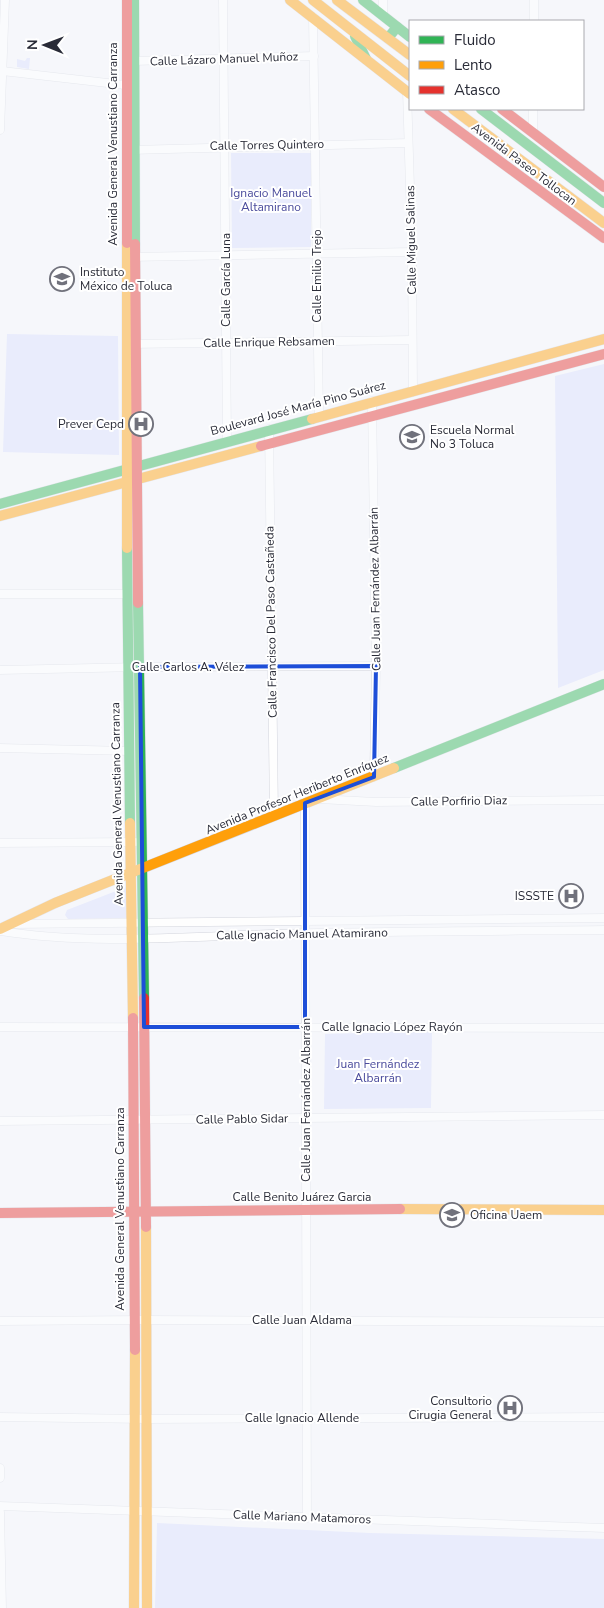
<svg xmlns="http://www.w3.org/2000/svg" width="604" height="1608" font-family="'Nunito Sans',sans-serif">
<style>
.green{fill:#d9ddfc}
.lines{fill:none;stroke-linecap:round;stroke-linejoin:round}
.street-casing{stroke:#d3d5dd;stroke-width:9}
.fast-casing{stroke:#d3d5dd;stroke-width:11}
.slow-casing{stroke:#d3d5dd;stroke-width:11}
.jam-casing{stroke:#d3d5dd;stroke-width:11}
.street{stroke:#fefefe;stroke-width:8}
.fast{stroke:#30b455;stroke-width:10}
.slow{stroke:#ff9f0a;stroke-width:10}
.jam{stroke:#e5322d;stroke-width:10}
.marked{fill:none;stroke:#1d4ed8;stroke-width:4;stroke-linejoin:round}
.labels{text-anchor:middle;dominant-baseline:central;stroke-width:4;stroke-linejoin:round;paint-order:stroke}
.street-label{font-size:12px;fill:#292b37;stroke:#fff}
.park-label{font-size:12px;fill:#4a4b9c;stroke:#fff}
.poi-label{font-size:12px;fill:#292b37;stroke:#fff;text-anchor:start}
</style>
<rect width="100%" height="100%" fill="#f6f7fb"/>
<g class="green">
<path d="M27 58H30L29 69 17 67V59L25 61Z"/>
<path d="M231 153H311V247L232 248Z"/>
<path d="M7 334 118 336 119 455 3 452Z"/>
<path d="M604 364V670L558 688 555 376Z"/>
<path d="M129 886 130 918 68 919 65 915 67 910Z"/>
<path d="M432 1031 431 1108 324 1109 325 1034Z"/>
<path d="M157 1523 370 1533 604 1539V1608H155Z"/>
</g>
<g class="lines">
<defs>
<g id="street">
<path d="M223 0 227 441"/>
<path d="M383 15V0"/>
<path d="M313 17 319 415"/>
<path d="M534 21V0"/>
<path d="M134 61 314 56"/>
<path d="M2 71 125 85"/>
<path d="M407 91 412 252 413 389"/>
<path d="M0 130 5 0"/>
<path d="M533 133V109"/>
<path d="M130 150 408 143"/>
<path d="M129 257 412 252"/>
<path d="M130 344 411 340"/>
<path d="M372 401 376 666 374 777"/>
<path d="M269 429 274 815"/>
<path d="M0 594H127"/>
<path d="M0 670 140 667 376 666"/>
<path d="M0 748 129 751"/>
<path d="M319 799 376 802 604 800"/>
<path d="M305 803 307 1518"/>
<path d="M0 843 135 842"/>
<path d="M14 924 604 918"/>
<path d="M0 931C89 945 182 937 272 934 382 931 493 931 604 930"/>
<path d="M0 1027 604 1028"/>
<path d="M0 1121 604 1115"/>
<path d="M0 1321 145 1320 604 1322"/>
<path d="M0 1417 146 1419 604 1417"/>
<path d="M0 1468V1478"/>
<path d="M0 1506 604 1528"/>
<path d="M0 1512 2 1608"/>
</g>
<g id="fast">
<path d="M134 0 135 244"/>
<path d="M363 0 410 37"/>
<path d="M355 36 366 59"/>
<path d="M388 38 397 27"/>
<path d="M481 109 604 203"/>
<path d="M0 504 312 419"/>
<path d="M127 548 130 823"/>
<path d="M138 603 144 998"/>
<path d="M394 768 604 684"/>
</g>
<g id="slow">
<path d="M290 0 410 94"/>
<path d="M313 0 410 76"/>
<path d="M337 0 410 55"/>
<path d="M453 109 604 223"/>
<path d="M127 243V548"/>
<path d="M312 419 604 339"/>
<path d="M0 516 261 446"/>
<path d="M130 823 133 1018"/>
<path d="M0 929 55 903 394 768"/>
<path d="M400 1209 604 1210"/>
<path d="M146 1227 147 1608"/>
<path d="M134 1608 135 1350"/>
</g>
<g id="jam">
<path d="M429 109 604 238"/>
<path d="M502 109 604 187"/>
<path d="M127 243V0"/>
<path d="M135 244 138 603"/>
<path d="M261 446 604 354"/>
<path d="M144 998 146 1227"/>
<path d="M133 1018 135 1350"/>
<path d="M0 1213 400 1209"/>
</g>
</defs>
<use href="#street" class="street-casing"/>
<use href="#fast" class="fast-casing"/>
<use href="#slow" class="slow-casing"/>
<use href="#jam" class="jam-casing"/>
<use href="#street" class="street"/>
<use href="#fast" class="fast"/>
<use href="#slow" class="slow"/>
<use href="#jam" class="jam"/>
</g>
<path d="M0 0H604V1608H0ZM376 666 374 777 305 803V1027H144L140 667Z" fill="#f6f7fb" fill-opacity=".55" fill-rule="evenodd"/>
<path class="marked" d="M376 666 374 777 305 803V1027H144L140 667Z"/>
<defs>
<symbol id="university-ring" viewBox="-11 -11 22 22"><circle r="9.5" fill="#fff" stroke="#71727c" stroke-width="1.5"/><path d="M0-5L7-2L0 1L-7-2ZM-4 1L0 2.5L4 1V4Q0 6-4 4Z" fill="#71727c"/></symbol>
<symbol id="hospital-ring" viewBox="-11 -11 22 22"><circle r="9.5" fill="#fff" stroke="#71727c" stroke-width="1.5"/><path d="M-5-5h3v3.5h4V-5h3V5h-3V1.5h-4V5h-3Z" fill="#71727c"/></symbol>
</defs>
<g fill-rule="evenodd">
<use href="#university-ring" x="48" y="265" width="28" height="28"/>
<use href="#hospital-ring" x="127" y="410" width="28" height="28"/>
<use href="#university-ring" x="398" y="423" width="28" height="28"/>
<use href="#hospital-ring" x="557" y="882" width="28" height="28"/>
<use href="#university-ring" x="438" y="1201" width="28" height="28"/>
<use href="#hospital-ring" x="496" y="1394" width="28" height="28"/>
</g>
<g class="labels">
<g class="street-label">
<text transform="translate(224 59) rotate(-2)">Calle Lázaro Manuel Muñoz</text>
<text transform="translate(113 144) rotate(-90)">Avenida General Venustiano Carranza</text>
<text transform="translate(267 145) rotate(-1)">Calle Torres Quintero</text>
<text transform="translate(524 164) rotate(37)">Avenida Paseo Tollocan</text>
<text transform="translate(411 240) rotate(-91)">Calle Miguel Salinas</text>
<text transform="translate(317 276) rotate(-90)">Calle Emilio Trejo</text>
<text transform="translate(226 280) rotate(-90)">Calle García Luna</text>
<text transform="translate(269 342) rotate(-1)">Calle Enrique Rebsamen</text>
<text transform="translate(298 408) rotate(-15)">Boulevard José María Pino Suárez</text>
<text transform="translate(375 589) rotate(-91)">Calle Juan Fernández Albarrán</text>
<text transform="translate(271 622) rotate(-91)">Calle Francisco Del Paso Castañeda</text>
<text x="188" y="667">Calle Carlos A. Vélez</text>
<text transform="translate(297 794) rotate(-22)">Avenida Profesor Heriberto Enríquez</text>
<text transform="translate(459 801) rotate(-1)">Calle Porfirio Diaz</text>
<text transform="translate(117 804) rotate(-91)">Avenida General Venustiano Carranza</text>
<text transform="translate(302 934) rotate(-1)">Calle Ignacio Manuel Atamirano</text>
<text x="392" y="1027">Calle Ignacio López Rayón</text>
<text transform="translate(306 1100) rotate(-90)">Calle Juan Fernández Albarrán</text>
<text transform="translate(242 1119) rotate(-1)">Calle Pablo Sidar</text>
<text x="302" y="1197">Calle Benito Juárez Garcia</text>
<text transform="translate(120 1209) rotate(-90)">Avenida General Venustiano Carranza</text>
<text x="302" y="1320">Calle Juan Aldama</text>
<text x="302" y="1418">Calle Ignacio Allende</text>
<text transform="translate(302 1517) rotate(2)">Calle Mariano Matamoros</text>
</g>
<g class="park-label">
<text x="271" y="193">Ignacio Manuel<tspan x="271" dy="14">Altamirano</tspan></text>
<text x="378" y="1064">Juan Fernández<tspan x="378" dy="14">Albarrán</tspan></text>
</g>
<g class="poi-label">
<text x="80" y="272">Instituto<tspan x="80" dy="14">México de Toluca</tspan></text>
<text x="124" y="424" text-anchor="end">Prever Cepd</text>
<text x="430" y="430">Escuela Normal<tspan x="430" dy="14">No 3 Toluca</tspan></text>
<text x="554" y="896" text-anchor="end">ISSSTE</text>
<text x="470" y="1215">Oficina Uaem</text>
<text x="492" y="1401" text-anchor="end">Consultorio<tspan x="492" dy="14">Cirugia General</tspan></text>
</g>
</g>
<rect x="409" y="20" width="175" height="90" fill="#ffffff" stroke="#a9aaaf"/>
<rect x="419" y="36" width="25" height="8" fill="#30b455" stroke="#a9aaaf"/>
<text x="454" y="45" font-size="15" fill="#292b37">Fluido</text>
<rect x="419" y="61" width="25" height="8" fill="#ff9f0a" stroke="#a9aaaf"/>
<text x="454" y="70" font-size="15" fill="#292b37">Lento</text>
<rect x="419" y="86" width="25" height="8" fill="#e5322d" stroke="#a9aaaf"/>
<text x="454" y="95" font-size="15" fill="#292b37">Atasco</text>
<g transform="translate(45 45) rotate(271)" stroke="#ffffff" stroke-width="4" paint-order="stroke">
<path d="M0-4L9 19L0 12L-9 19Z" fill="#292b37"/>
<text y="-8" font-size="14" font-weight="bold" text-anchor="middle" fill="#292b37">N</text>
</g>
</svg>
